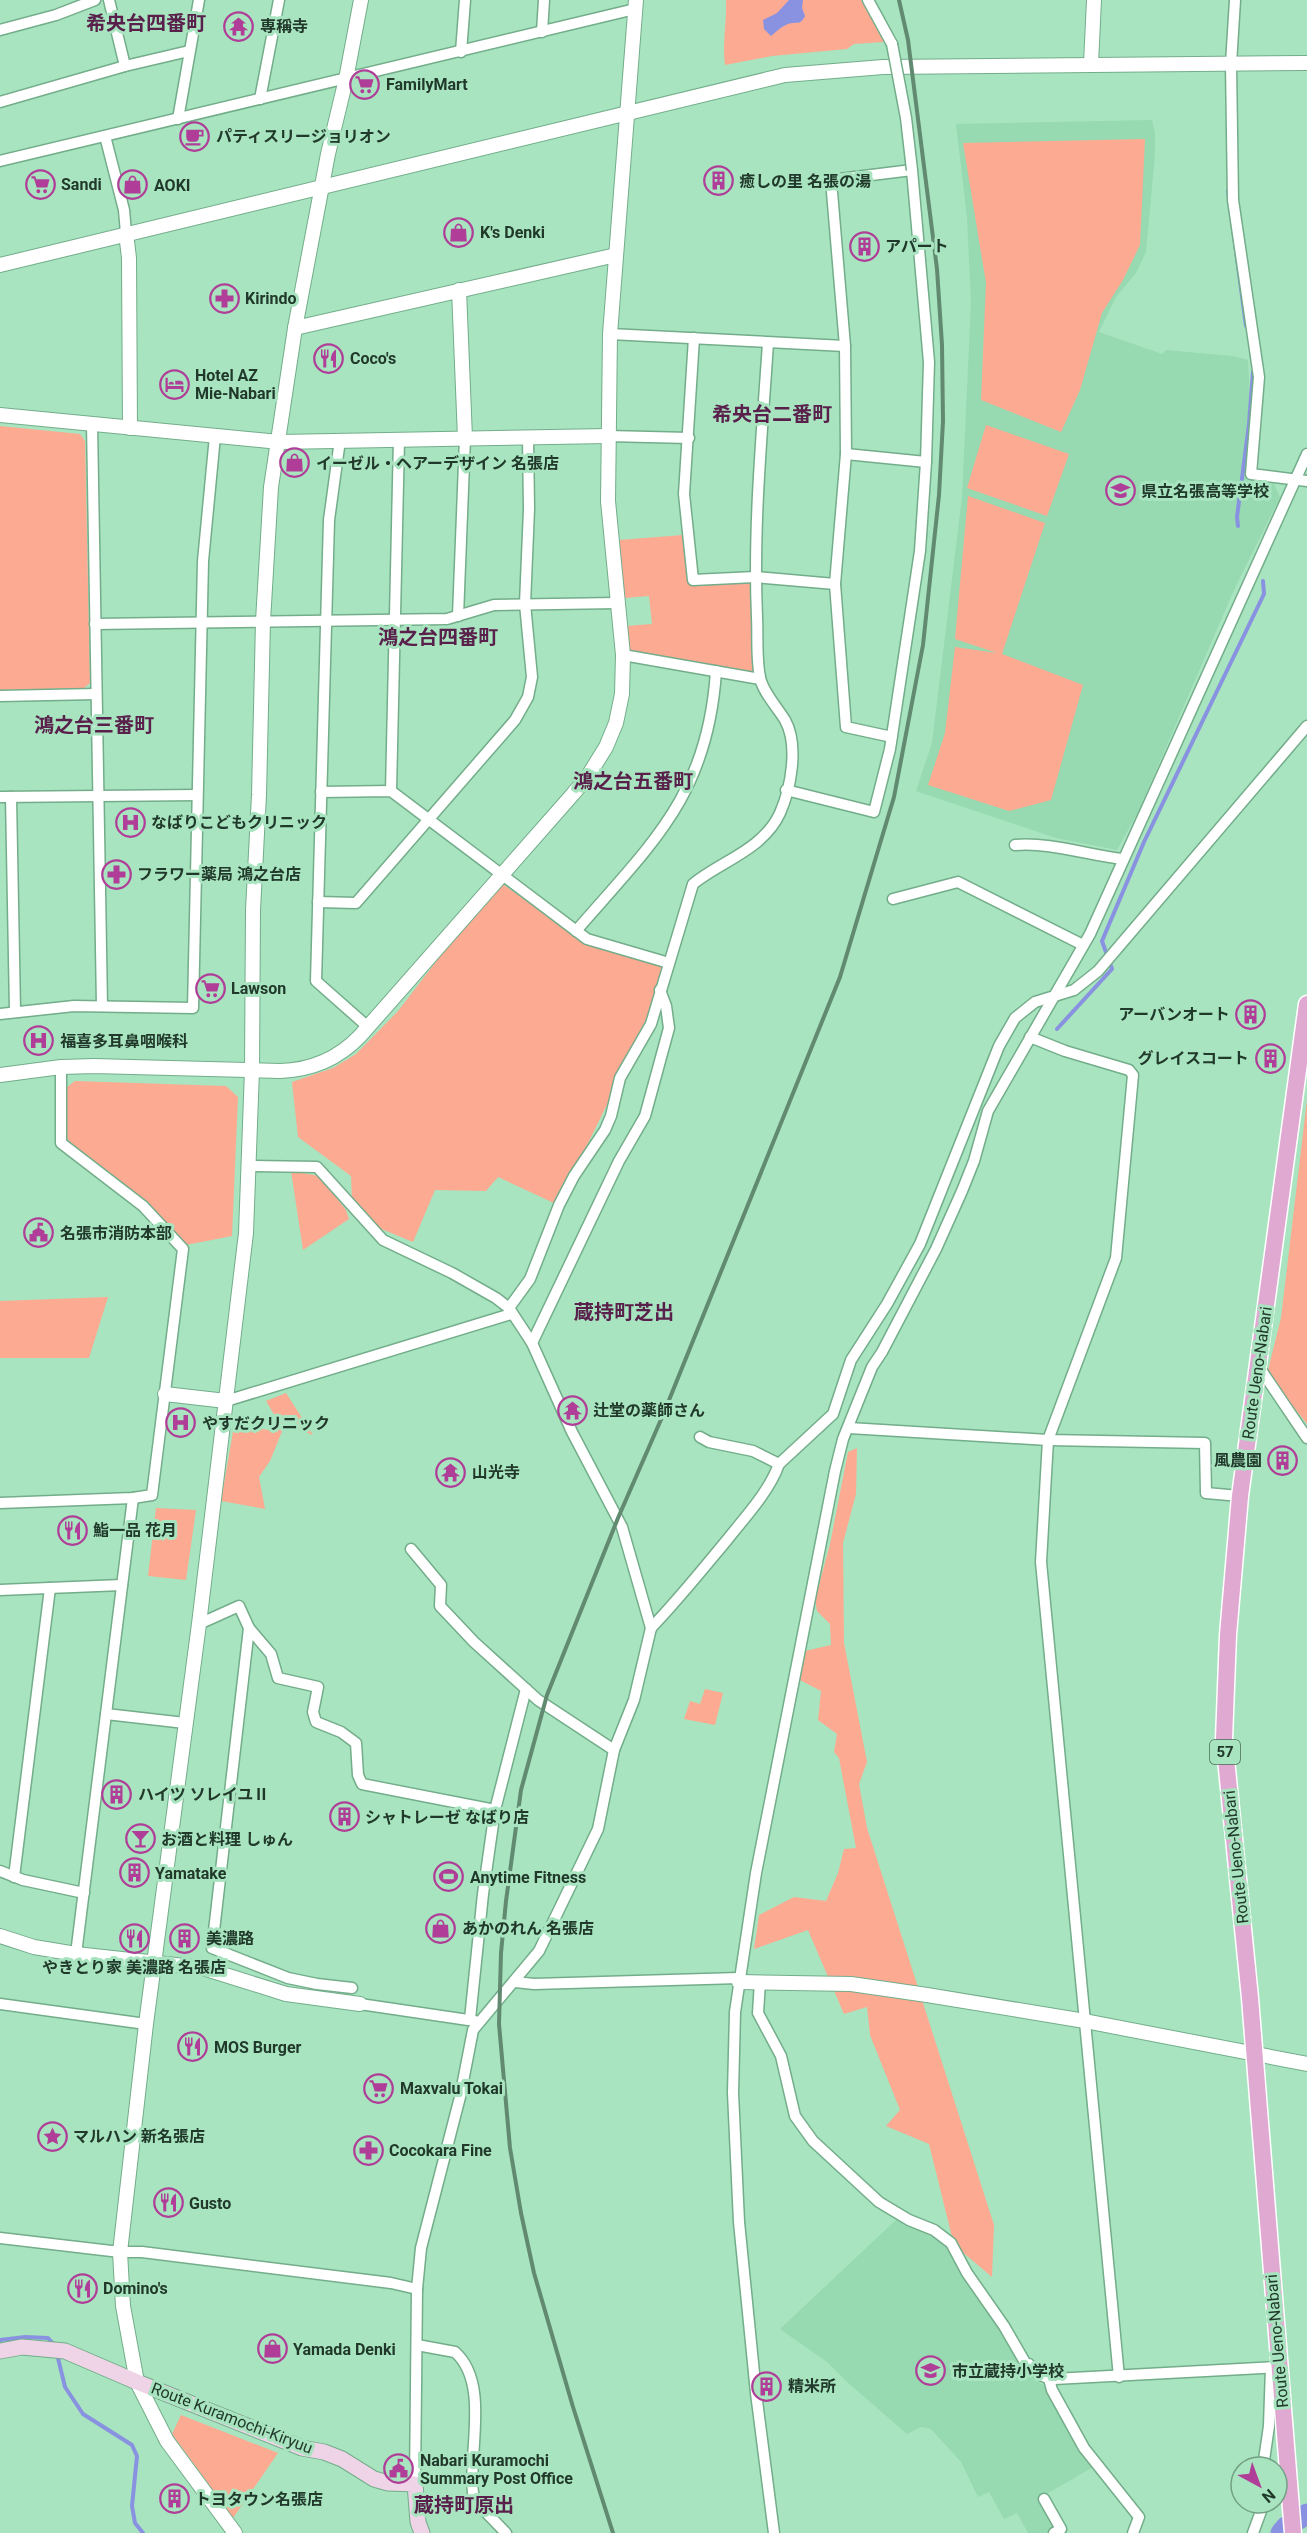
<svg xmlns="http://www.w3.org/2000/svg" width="1307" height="2533" font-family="Roboto,'Noto Sans JP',sans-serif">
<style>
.built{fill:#97d9b0}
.green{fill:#fdaa92}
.water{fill:#8892e1}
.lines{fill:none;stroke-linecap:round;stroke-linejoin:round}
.stream{stroke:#8892e1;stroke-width:4}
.river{stroke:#8892e1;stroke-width:21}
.minor-casing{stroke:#73ad8a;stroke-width:13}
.tertiary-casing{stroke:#73ad8a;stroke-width:16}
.secondary-casing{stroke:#73ad8a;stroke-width:17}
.primary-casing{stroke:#fff;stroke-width:19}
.minor{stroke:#fff;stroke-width:10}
.tertiary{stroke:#fff;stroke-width:14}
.secondary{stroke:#efd4e8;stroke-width:15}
.primary{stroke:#dfa9d1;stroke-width:16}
.rail{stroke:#618a71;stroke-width:4}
.minor-bridge-casing{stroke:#73ad8a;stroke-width:13;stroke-linecap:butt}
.minor-bridge{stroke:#fff;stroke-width:10}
.labels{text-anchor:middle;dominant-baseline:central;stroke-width:6;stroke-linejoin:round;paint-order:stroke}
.shield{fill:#a8e4bf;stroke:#4a6c57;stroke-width:1.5}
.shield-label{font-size:15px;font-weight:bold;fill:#21392b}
.poi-label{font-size:16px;font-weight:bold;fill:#21392b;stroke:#a8e4bf;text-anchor:start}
.street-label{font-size:16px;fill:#21392b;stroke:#a8e4bf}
.quarter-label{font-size:20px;font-weight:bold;fill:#58204b;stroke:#a8e4bf}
</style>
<rect width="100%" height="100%" fill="#a8e4bf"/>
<g class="built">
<path d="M1152 120 1155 134V154L1146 252 1136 273 1116 297 1099 332 1162 354 1166 350 1232 356 1248 360 1251 422 1246 478 1274 484 1280 497 1234 590 1138 812 1117 850 1056 838 916 791 932 743 962 497 971 303 967 217 956 124Z"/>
<path d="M897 2219 945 2243 1002 2330 1023 2366 1031 2376 1047 2388 1093 2467 1038 2499 1055 2529 1047 2533H1028L1017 2513 1004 2519 989 2492 978 2497 961 2462 931 2429 921 2427 907 2434 846 2381 827 2362 780 2329Z"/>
</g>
<g class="green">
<path d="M726 0H861L884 42 854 44 847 49 772 56 725 65C722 43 727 22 726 0Z"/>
<path d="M1145 139 1140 245 1123 280 1102 313 1080 390 1061 432 981 400 986 283 963 143Z"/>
<path d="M986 425 1069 454 1047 516 967 488Z"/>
<path d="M0 426 80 434 85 441 90 683 84 688 0 690Z"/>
<path d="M968 496 1045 523 1002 654 1083 685 1051 800 1009 811 928 785 945 733 955 647 997 653 955 639Z"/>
<path d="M683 535 690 581H753V672L628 652 626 626 652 624 649 596 625 598 619 540Z"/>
<path d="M501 883 587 943 668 967C635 1048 598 1127 556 1204L498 1177 486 1191 435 1190 413 1242 379 1228 352 1200 351 1176 298 1137 292 1082 333 1068 356 1054 398 1011 458 933Z"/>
<path d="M75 1081 226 1086 238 1097 232 1236 186 1245 147 1203 71 1145 66 1136 67 1087Z"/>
<path d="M1307 1100V1424L1267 1374 1281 1318Z"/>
<path d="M291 1171 319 1176 346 1210 349 1219 303 1250Z"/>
<path d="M108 1297 89 1358H0V1301Z"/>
<path d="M286 1393 313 1435 285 1424 270 1461 259 1477 265 1509 221 1501 234 1426 269 1430 275 1416 266 1401Z"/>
<path d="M857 1448 856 1494 843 1543 844 1643 867 1762 859 1784 867 1828 994 2225 992 2277 954 2245 929 2144 886 2126 900 2110 870 2035 867 2007 844 2014 808 1930 754 1949 759 1915 794 1897 826 1901 838 1873 844 1849 856 1848 839 1758 834 1752 837 1734 818 1720 821 1691 798 1679 805 1651 831 1645 830 1624 817 1611 815 1600 830 1544 848 1452Z"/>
<path d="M156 1508 196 1510 186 1580 148 1576Z"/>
<path d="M705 1689 723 1693 715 1725 684 1719 690 1701 700 1704Z"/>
<path d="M181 2415 278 2453 233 2518 172 2434Z"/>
</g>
<path class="water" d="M789 0H803L802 8 805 16C800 26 797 21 788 24 782 26 776 32 771 36L764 29 763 20 777 13Z"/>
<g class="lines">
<g class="stream">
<path d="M1228 191 1246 326"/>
<path d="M1238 526 1237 517 1249 424 1253 372"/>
<path d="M1057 1029 1112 969 1102 941 1144 842 1264 594 1263 581"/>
<path d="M0 2340 25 2337 48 2338 55 2346"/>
<path d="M57 2354 65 2387 83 2414 132 2445 137 2456 132 2506 135 2523 143 2533"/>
</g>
<path class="river" d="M1281 2533 1286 2527 1307 2514"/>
<defs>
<g id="minor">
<path d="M109 0 125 66"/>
<path d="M868 0 892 44"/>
<path d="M1235 0 1231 64 1233 200 1259 377 1251 474 1307 481"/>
<path d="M0 30 56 15 95 0"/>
<path d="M542 32 544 0"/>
<path d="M461 52 465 0"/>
<path d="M260 99 279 0"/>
<path d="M0 102 125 66 189 51"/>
<path d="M178 119 199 0"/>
<path d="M105 136 124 210 126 233"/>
<path d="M0 161 635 9"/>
<path d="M610 334 845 346"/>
<path d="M694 338 684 494 693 580 755 577 835 584"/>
<path d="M92 423 102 1006"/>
<path d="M608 436 689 438"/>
<path d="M340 440 329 520 316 981 368 1027"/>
<path d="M846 454 926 462"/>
<path d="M458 616 465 438"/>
<path d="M95 624 447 619 494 605 617 603"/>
<path d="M623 655 760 679"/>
<path d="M0 696 96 694"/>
<path d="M786 790 874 812 890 749 920 551 926 462 929 362 912 170 831 180 845 346 846 454 835 584 846 727 892 737"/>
<path d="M391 791 399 439"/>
<path d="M321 792 391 791 587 939 669 963"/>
<path d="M0 797 197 795"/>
<path d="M11 797 15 1011"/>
<path d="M1015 845C1051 842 1087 855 1123 859"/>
<path d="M893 899 958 882 1083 945"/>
<path d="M318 902 356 903 515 720 528 697 532 677 525 604 529 509 528 437"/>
<path d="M576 931C653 842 708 795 716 671"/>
<path d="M0 1014 74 1006 193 1008 203 561 215 436"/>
<path d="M1030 1037 1065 1051 1129 1070 1133 1075 1116 1258 1048 1440 1041 1562 1119 2377"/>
<path d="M249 1166 317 1167 383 1240 452 1273 496 1298 509 1308 532 1343 572 1432 622 1527 651 1628 634 1700 614 1750 598 1829 539 1951 473 2030 460 2097 421 2248 417 2289 415 2484"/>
<path d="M509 1308 530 1279 559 1205 574 1176 605 1130 611 1116 620 1078 651 1024 693 884C721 861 763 850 780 813 791 788 799 745 785 720 777 707 762 691 760 677 756 658 758 636 757 617 753 526 762 434 768 343"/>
<path d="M532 1343 619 1161 645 1116 669 1028 666 1006 660 990"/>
<path d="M1257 1364 1307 1438"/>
<path d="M226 1401 511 1314"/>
<path d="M849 1428 1048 1440 1205 1443 1206 1493 1240 1496"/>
<path d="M700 1437 709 1442 753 1451 779 1464"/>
<path d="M0 1503 133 1498 152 1495 183 1249 143 1206 61 1143V1067"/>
<path d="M411 1549 441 1585 440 1606 474 1642 538 1700 614 1750"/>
<path d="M0 1590 122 1585"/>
<path d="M199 1624 239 1606 249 1628 271 1654 278 1678 318 1687 313 1712 316 1722 341 1732 356 1743 358 1775 362 1784 495 1810 483 1894 470 2019"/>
<path d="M249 1628 212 1948 288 1978 317 1984 352 1988"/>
<path d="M651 1628C678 1600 702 1570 727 1540 745 1517 769 1492 779 1464L833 1414 851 1360 887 1304 920 1244 999 1046 1015 1018 1035 1002 1074 990 1098 971 1307 726"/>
<path d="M106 1714 185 1723"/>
<path d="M495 1810 526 1689"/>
<path d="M0 1871 23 1880 84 1893"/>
<path d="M14 1877 50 1588"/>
<path d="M76 1954 133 1498"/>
<path d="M515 1982 534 1984 739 1978"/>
<path d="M760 1982 758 2013 781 2056 795 2116 813 2141 879 2202 909 2220 934 2230 951 2243 967 2273 1004 2326 1026 2364H1029C1035 2373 1043 2378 1054 2379L1279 2367"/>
<path d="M0 2004 146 2024"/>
<path d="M360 2004 475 2021"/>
<path d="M0 2238 120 2252H142L391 2283 417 2289"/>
<path d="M417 2345 455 2352C490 2383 468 2452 473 2493L477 2503 506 2533"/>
<path d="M1049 2379 1052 2390 1084 2448 1139 2517 1133 2533"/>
<path d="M1263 2467 1269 2426 1271 2367"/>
<path d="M1044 2499 1061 2529 1054 2533"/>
<path d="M774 2533 756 2393 739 2222 733 2093 735 2012 756 1873 835 1471 843 1439 872 1367 882 1352 936 1249 962 1191 974 1161 988 1111 1090 934 1307 454"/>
<path d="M1253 2533 1264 2503"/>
</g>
<g id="tertiary">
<path d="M1091 64 1094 0"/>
<path d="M126 233 129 258 130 428"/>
<path d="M0 265 785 75 883 67 1307 63"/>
<path d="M459 290 465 438"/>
<path d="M295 328 616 255"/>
<path d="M0 415 279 442 608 436"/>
<path d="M0 1075 61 1067 94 1066 280 1071C312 1070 338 1059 360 1036L573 794 588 776 606 747 616 723 622 694 623 655 608 501 610 334 636 0"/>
<path d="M165 1394 226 1401"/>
<path d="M0 1936 34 1947 76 1954 203 1968 286 1994 360 2004"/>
<path d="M739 1982 851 1984 927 1995 1085 2021 1307 2064"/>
<path d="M235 2533 167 2441 137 2382 123 2306 120 2252 146 2024 199 1624 246 1233 252 1070 253 910 259 795 263 621 271 487 295 328 328 154 346 79 361 0"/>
</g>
<path id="secondary" d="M0 2351 22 2347 65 2351 137 2382 302 2448 324 2452 342 2459 374 2479 388 2483 415 2484 418 2522 422 2533"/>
<path id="primary" d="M1293 2533 1250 1998 1224 1739 1228 1635 1240 1496 1307 1004"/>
</defs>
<use href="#minor" class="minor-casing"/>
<use href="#tertiary" class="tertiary-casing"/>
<use href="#secondary" class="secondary-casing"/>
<use href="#primary" class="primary-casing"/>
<use href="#minor" class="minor"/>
<use href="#tertiary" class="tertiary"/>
<use href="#secondary" class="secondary"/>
<use href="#primary" class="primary"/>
<path class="rail" d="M613 2533 573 2407 534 2273 521 2213 510 2148 499 2024 501 1953 506 1901 521 1790 547 1695 618 1518 663 1415 840 977 894 797 923 645 939 495 943 421 942 345 937 269 908 40 899 0"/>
<defs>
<path id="minor-bridge" d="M892 44 906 118 912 170"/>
</defs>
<use href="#minor-bridge" class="minor-bridge-casing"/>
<use href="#minor-bridge" class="minor-bridge"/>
</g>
<defs>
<symbol id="temple-ring" viewBox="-11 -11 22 22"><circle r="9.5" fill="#a8e4bf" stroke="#b03e98" stroke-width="1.5"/><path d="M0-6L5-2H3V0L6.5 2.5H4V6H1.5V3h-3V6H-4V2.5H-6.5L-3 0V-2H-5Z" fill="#b03e98"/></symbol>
<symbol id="supermarket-ring" viewBox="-11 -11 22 22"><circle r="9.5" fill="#a8e4bf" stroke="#b03e98" stroke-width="1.5"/><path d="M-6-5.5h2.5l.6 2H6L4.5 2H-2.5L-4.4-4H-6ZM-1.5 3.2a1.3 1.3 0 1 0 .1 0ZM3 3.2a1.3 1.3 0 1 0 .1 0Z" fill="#b03e98"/></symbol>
<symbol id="cafe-ring" viewBox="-11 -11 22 22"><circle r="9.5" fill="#a8e4bf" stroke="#b03e98" stroke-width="1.5"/><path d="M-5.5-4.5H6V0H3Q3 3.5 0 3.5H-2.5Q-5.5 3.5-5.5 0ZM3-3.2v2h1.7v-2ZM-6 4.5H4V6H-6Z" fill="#b03e98"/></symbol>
<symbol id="building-ring" viewBox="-11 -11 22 22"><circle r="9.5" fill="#a8e4bf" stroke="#b03e98" stroke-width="1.5"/><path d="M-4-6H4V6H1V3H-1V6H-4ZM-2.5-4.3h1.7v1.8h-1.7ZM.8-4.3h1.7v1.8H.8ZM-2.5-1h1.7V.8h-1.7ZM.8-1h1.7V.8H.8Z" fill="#b03e98"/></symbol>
<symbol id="shop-ring" viewBox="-11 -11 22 22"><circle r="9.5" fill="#a8e4bf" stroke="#b03e98" stroke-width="1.5"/><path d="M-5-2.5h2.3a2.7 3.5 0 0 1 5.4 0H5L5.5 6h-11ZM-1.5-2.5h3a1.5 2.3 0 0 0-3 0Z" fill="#b03e98"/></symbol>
<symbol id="pharmacy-ring" viewBox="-11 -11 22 22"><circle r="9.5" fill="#a8e4bf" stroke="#b03e98" stroke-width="1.5"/><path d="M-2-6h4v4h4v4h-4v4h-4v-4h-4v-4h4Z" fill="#b03e98"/></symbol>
<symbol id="restaurant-ring" viewBox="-11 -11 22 22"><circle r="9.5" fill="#a8e4bf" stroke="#b03e98" stroke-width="1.5"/><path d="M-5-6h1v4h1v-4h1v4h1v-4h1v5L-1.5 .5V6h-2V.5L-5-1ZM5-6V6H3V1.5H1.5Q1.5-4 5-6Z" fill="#b03e98"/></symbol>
<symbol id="hotel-ring" viewBox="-11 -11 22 22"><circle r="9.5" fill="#a8e4bf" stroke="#b03e98" stroke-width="1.5"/><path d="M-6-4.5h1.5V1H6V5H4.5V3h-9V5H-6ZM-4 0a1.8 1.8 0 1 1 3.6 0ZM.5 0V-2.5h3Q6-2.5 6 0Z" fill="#b03e98"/></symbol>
<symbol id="school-ring" viewBox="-11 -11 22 22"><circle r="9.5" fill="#a8e4bf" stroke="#b03e98" stroke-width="1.5"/><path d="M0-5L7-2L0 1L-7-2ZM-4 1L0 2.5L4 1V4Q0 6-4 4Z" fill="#b03e98"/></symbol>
<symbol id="hospital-ring" viewBox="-11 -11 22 22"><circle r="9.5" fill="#a8e4bf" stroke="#b03e98" stroke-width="1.5"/><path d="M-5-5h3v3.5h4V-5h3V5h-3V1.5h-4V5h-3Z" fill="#b03e98"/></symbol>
<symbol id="civic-ring" viewBox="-11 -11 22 22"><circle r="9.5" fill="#a8e4bf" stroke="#b03e98" stroke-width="1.5"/><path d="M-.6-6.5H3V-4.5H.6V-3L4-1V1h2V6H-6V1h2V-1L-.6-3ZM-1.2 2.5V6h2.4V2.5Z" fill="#b03e98"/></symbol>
<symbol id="bar-ring" viewBox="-11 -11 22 22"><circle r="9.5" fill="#a8e4bf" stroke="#b03e98" stroke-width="1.5"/><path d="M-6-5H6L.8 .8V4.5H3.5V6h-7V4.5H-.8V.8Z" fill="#b03e98"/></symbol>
<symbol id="stadium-ring" viewBox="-11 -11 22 22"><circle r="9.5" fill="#a8e4bf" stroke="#b03e98" stroke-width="1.5"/><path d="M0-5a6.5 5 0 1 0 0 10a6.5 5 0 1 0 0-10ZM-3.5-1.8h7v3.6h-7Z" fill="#b03e98"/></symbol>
<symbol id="sight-ring" viewBox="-11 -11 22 22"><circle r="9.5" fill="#a8e4bf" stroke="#b03e98" stroke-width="1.5"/><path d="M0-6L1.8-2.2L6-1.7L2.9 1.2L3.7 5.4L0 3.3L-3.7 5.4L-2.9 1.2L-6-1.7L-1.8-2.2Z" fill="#b03e98"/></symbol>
</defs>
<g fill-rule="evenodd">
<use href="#temple-ring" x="222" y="10" width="33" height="33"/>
<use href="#supermarket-ring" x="348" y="68" width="33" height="33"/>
<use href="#cafe-ring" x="178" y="120" width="33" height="33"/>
<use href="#building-ring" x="702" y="164" width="33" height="33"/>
<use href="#supermarket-ring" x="24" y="168" width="33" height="33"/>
<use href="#shop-ring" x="116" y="168" width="33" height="33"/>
<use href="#shop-ring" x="442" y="216" width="33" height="33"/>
<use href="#building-ring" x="848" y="230" width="33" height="33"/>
<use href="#pharmacy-ring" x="208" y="282" width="33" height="33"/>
<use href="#restaurant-ring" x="312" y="342" width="33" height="33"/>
<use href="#hotel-ring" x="158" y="368" width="33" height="33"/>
<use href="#shop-ring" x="278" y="446" width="33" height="33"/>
<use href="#school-ring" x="1104" y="474" width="33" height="33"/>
<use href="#hospital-ring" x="114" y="806" width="33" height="33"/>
<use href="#pharmacy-ring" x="100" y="858" width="33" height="33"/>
<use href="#supermarket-ring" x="194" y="972" width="33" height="33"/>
<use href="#building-ring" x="1234" y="998" width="33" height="33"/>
<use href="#hospital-ring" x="22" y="1024" width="33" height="33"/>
<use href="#building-ring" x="1254" y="1042" width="33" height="33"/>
<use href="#civic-ring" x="22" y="1216" width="33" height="33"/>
<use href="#temple-ring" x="556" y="1394" width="33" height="33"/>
<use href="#hospital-ring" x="164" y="1406" width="33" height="33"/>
<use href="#building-ring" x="1266" y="1444" width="33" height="33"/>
<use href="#temple-ring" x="434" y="1456" width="33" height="33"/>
<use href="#restaurant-ring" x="56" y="1514" width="33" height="33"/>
<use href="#building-ring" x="100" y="1778" width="33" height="33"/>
<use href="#building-ring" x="328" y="1800" width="33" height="33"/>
<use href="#bar-ring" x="124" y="1822" width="33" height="33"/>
<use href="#building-ring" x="118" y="1856" width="33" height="33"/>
<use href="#stadium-ring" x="432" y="1860" width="33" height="33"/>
<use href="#shop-ring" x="424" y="1912" width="33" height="33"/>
<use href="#building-ring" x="168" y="1922" width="33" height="33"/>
<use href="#restaurant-ring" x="118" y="1922" width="33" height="33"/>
<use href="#restaurant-ring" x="176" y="2030" width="33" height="33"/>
<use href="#supermarket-ring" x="362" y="2072" width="33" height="33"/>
<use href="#sight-ring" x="36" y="2120" width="33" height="33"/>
<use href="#pharmacy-ring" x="352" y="2134" width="33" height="33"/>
<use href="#restaurant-ring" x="152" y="2186" width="33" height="33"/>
<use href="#restaurant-ring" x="66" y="2272" width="33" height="33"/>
<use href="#shop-ring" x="256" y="2332" width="33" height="33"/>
<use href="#school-ring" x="914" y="2354" width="33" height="33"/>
<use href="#building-ring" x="750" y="2370" width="33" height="33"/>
<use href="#civic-ring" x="382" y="2452" width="33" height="33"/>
<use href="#building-ring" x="158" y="2482" width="33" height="33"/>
</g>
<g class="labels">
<rect class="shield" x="1210" y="1740" width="30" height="24" rx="4.5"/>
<g class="shield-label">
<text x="1225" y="1752">57</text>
</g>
<g class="poi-label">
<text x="260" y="26">専稱寺</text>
<text x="386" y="84">FamilyMart</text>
<text x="216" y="136">パティスリージョリオン</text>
<text x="739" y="181">癒しの里 名張の湯</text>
<text x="61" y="184">Sandi</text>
<text x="154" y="185">AOKI</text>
<text x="480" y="232">K's Denki</text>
<text x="885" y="246">アパート</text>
<text x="245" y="298">Kirindo</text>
<text x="350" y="358">Coco's</text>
<text x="195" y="375">Hotel AZ<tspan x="195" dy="18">Mie-Nabari</tspan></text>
<text x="316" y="463">イーゼル・ヘアーデザイン 名張店</text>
<text x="1141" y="491">県立名張高等学校</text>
<text x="151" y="822">なばりこどもクリニック</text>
<text x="137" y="874">フラワー薬局 鴻之台店</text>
<text x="231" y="988">Lawson</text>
<text x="1230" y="1014" text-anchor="end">アーバンオート</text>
<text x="60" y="1041">福喜多耳鼻咽喉科</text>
<text x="1249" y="1058" text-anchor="end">グレイスコート</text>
<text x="60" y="1233">名張市消防本部</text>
<text x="593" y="1410">辻堂の薬師さん</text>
<text x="202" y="1423">やすだクリニック</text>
<text x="1262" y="1460" text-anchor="end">風農園</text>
<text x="472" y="1472">山光寺</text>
<text x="93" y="1530">鮨一品 花月</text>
<text x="138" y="1794">ハイツ ソレイユⅡ</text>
<text x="365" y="1817">シャトレーゼ なばり店</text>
<text x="161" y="1839">お酒と料理 しゅん</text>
<text x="155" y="1873">Yamatake</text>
<text x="470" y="1877">Anytime Fitness</text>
<text x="462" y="1928">あかのれん 名張店</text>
<text x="206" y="1938">美濃路</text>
<text x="134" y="1967" text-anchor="middle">やきとり家 美濃路 名張店</text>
<text x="214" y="2047">MOS Burger</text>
<text x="400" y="2088">Maxvalu Tokai</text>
<text x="73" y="2136">マルハン 新名張店</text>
<text x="389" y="2150">Cocokara Fine</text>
<text x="189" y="2203">Gusto</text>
<text x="103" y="2288">Domino's</text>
<text x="293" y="2349">Yamada Denki</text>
<text x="952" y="2371">市立蔵持小学校</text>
<text x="788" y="2386">精米所</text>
<text x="420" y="2460">Nabari Kuramochi<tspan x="420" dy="18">Summary Post Office</tspan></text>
<text x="195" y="2499">トヨタウン名張店</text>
</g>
<g class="street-label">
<text transform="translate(1257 1373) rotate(-82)">Route Ueno-Nabari</text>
<text transform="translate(1236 1857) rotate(-96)">Route Ueno-Nabari</text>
<text transform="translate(1277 2341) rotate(-95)">Route Ueno-Nabari</text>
<text transform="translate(232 2418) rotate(21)">Route Kuramochi-Kiryuu</text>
</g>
<g class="quarter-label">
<text x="146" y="23">希央台四番町</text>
<text x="772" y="414">希央台二番町</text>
<text x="438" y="637">鴻之台四番町</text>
<text x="94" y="725">鴻之台三番町</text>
<text x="633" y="781">鴻之台五番町</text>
<text x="624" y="1312">蔵持町芝出</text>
<text x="464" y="2505">蔵持町原出</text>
</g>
</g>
<g transform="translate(1259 2485) rotate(139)"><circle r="28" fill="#a8e4bf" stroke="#72a084" stroke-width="1.5"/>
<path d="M0-4.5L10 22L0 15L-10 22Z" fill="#b03e98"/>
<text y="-9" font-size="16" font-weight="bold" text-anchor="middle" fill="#21392b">N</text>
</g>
</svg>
